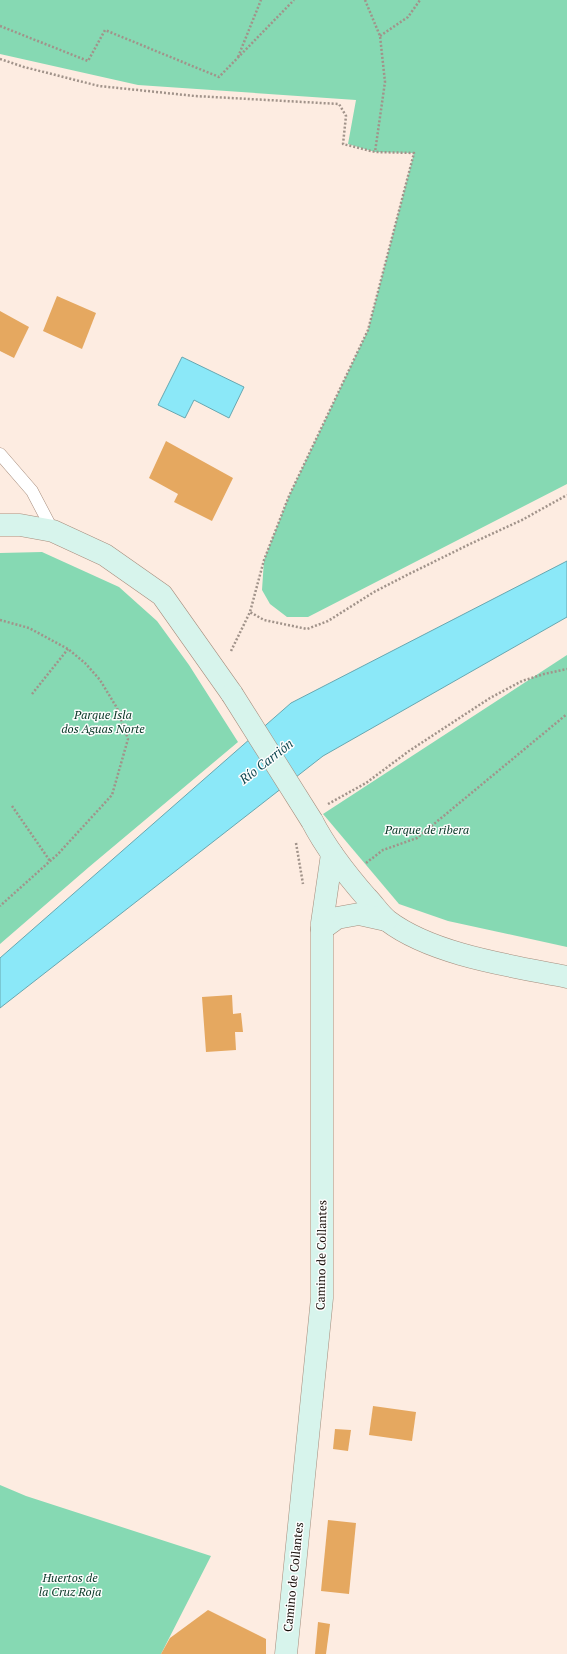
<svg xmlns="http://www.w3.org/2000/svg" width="567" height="1654" font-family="'PT Serif',serif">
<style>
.green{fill:#86d9b3}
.water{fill:#8be8f8;stroke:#68a7b0}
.building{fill:#e5a860}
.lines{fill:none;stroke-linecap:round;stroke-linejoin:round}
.lane-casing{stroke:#a68d7d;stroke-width:13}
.secondary-casing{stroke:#a68d7d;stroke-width:23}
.path{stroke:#a1938a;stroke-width:2.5;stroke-dasharray:2 2;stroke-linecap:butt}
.lane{stroke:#fff;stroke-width:12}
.secondary{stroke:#d7f4ec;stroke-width:22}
.secondary-bridge-casing{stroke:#a68d7d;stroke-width:23;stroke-linecap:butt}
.secondary-bridge{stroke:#d7f4ec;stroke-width:22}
.labels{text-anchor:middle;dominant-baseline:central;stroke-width:3;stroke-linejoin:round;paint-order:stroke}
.park-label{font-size:12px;font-style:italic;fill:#073625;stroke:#fdfdfd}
.street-label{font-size:12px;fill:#170e09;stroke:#fdfdfd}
.water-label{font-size:13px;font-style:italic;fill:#0f4851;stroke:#fdfdfd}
</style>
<rect width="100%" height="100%" fill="#fdece1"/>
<g class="green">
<path d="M0 0H567V484L308 617H287L270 604 262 590 264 560 289 496 368 330 414 153 375 152 348 144 356 100 138 85 0 54Z"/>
<path d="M42 552 119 587 157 621 189 665 238 742 89 867 0 944V553Z"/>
<path d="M567 655V947L448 921 399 904 323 814Z"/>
<path d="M0 1485 26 1496 211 1556 161 1654H0Z"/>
</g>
<g class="water">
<path d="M182 357 244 387 229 418 194 400 185 418 158 405Z"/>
<path d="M567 561V617L323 756 0 1008V958L291 703Z"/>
</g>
<g class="building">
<path d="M57 296 96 313 82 349 43 331Z"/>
<path d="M0 311 29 327 14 358 0 351Z"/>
<path d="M166 441 233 478 212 521 174 502 178 494 149 478Z"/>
<path d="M232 995 233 1014 241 1013 243 1032H235L236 1050 206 1052 202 997Z"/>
<path d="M373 1406 416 1412 412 1441 369 1435Z"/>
<path d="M335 1429 351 1430 348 1451 333 1449Z"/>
<path d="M328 1520 356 1523 349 1594 321 1591Z"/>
<path d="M208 1610 266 1639V1654H161L170 1638Z"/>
<path d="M318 1622 330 1624 326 1654H315Z"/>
</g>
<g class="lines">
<defs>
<path id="lane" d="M0 454 32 491 53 531"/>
<g id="secondary">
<path d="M0 525H20L53 531 105 555 162 595 232 694"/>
<path d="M312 821C327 850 346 874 367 898 374 905 380 915 388 921 433 955 512 966 567 977"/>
<path d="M322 929 337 918 359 914 386 920"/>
<path d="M286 1654 322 1298V923L332 854"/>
</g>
</defs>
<use href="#lane" class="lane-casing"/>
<use href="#secondary" class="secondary-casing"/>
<g class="path">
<path d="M365 0 380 36 385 82 375 152"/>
<path d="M0 26 88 61 105 30 219 77 294 0"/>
<path d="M380 36 408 17 420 0"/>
<path d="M238 57 261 0"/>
<path d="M0 59 24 67 99 86 195 96 339 104 346 116 343 144 375 152 414 153 368 330 289 496 264 560 250 612"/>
<path d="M0 620 29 628 68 649 85 663 100 680 117 708 128 739 112 795 58 854 0 906"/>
<path d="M231 651 250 612 264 620 307 629 328 621 374 592 407 575 472 543 522 520 567 495"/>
<path d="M32 694 68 649"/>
<path d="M328 804 366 783 409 751 490 698 522 681 544 674 567 669"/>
<path d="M12 806 50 861"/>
<path d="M296 843 303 884"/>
<path d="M366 863 383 850 417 838 567 714"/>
</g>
<use href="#lane" class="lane"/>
<use href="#secondary" class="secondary"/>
<defs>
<path id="secondary-bridge" d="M232 694 312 821"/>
</defs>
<use href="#secondary-bridge" class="secondary-bridge-casing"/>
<use href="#secondary-bridge" class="secondary-bridge"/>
</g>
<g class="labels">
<g class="park-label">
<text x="103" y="714">Parque Isla<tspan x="103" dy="14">dos Aguas Norte</tspan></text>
<text x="427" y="829">Parque de ribera</text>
<text x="70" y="1577">Huertos de<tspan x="70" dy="14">la Cruz Roja</tspan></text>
</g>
<g class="street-label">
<text transform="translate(321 1255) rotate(-89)">Camino de Collantes</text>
<text transform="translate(293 1577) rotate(-84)">Camino de Collantes</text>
</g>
<g class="water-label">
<text transform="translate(266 761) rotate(-38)">Río Carrión</text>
</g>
</g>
</svg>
